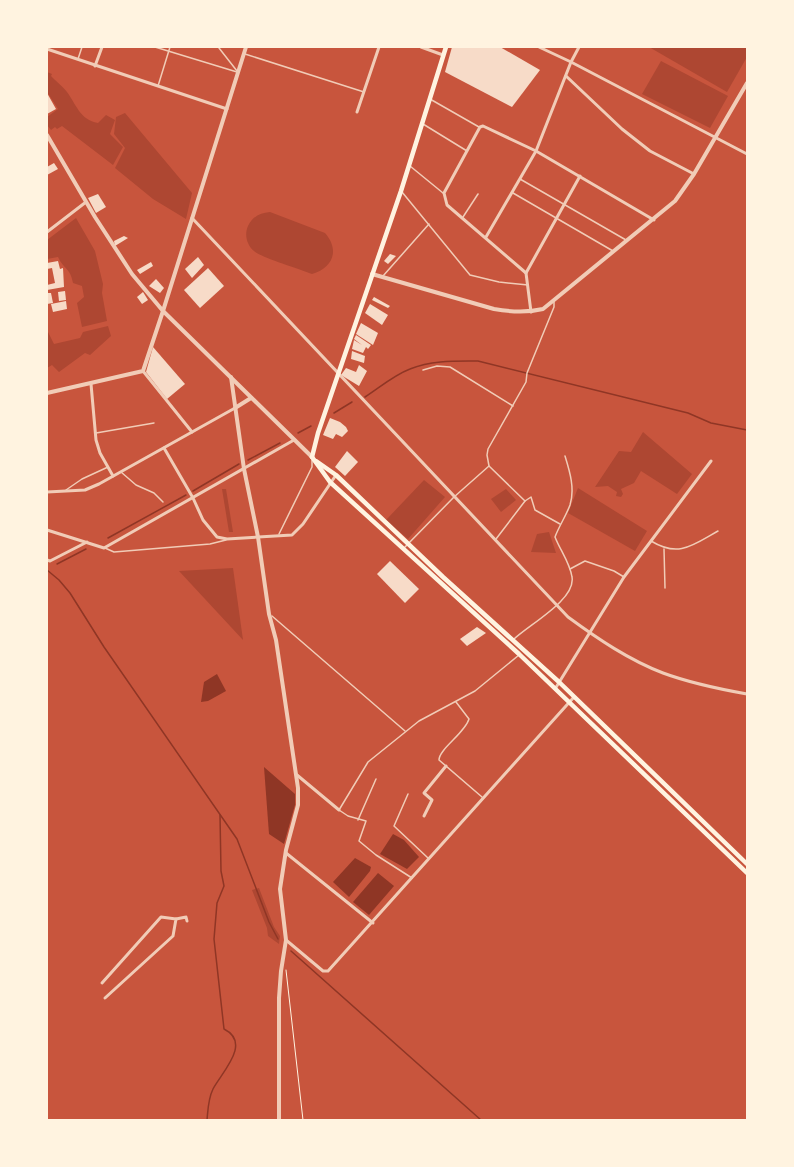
<svg xmlns="http://www.w3.org/2000/svg" width="794" height="1167" font-family="Mulish,sans-serif">
<style>
.green{fill:#ae4732}
.water{fill:#8f3625}
.lines{fill:none;stroke-linecap:round;stroke-linejoin:round}
.stream{stroke:#8f3625;stroke-width:1.5}
.building{fill:#f7dbc8}
.path{stroke:#fff3e0;stroke-width:1}
.service{stroke:#f1ccb7;stroke-width:1.5}
.minor{stroke:#f1ccb7;stroke-width:3}
.tertiary{stroke:#f1ccb7;stroke-width:4}
.secondary{stroke:#fff3e0;stroke-width:4.5}
</style>
<rect width="100%" height="100%" fill="#c8553d"/>
<g class="green">
<path d="M649 47H747V57L727 92Z"/>
<path d="M661 61 728 96 710 128 642 94Z"/>
<path d="M47 72 52 74 51 76C56 81 63 87 67 92 76 104 80 120 98 123L106 115 115 120 110 134 123 147 113 165 62 126 57 129 55 127 51 130 47 125V117L58 109 47 92Z"/>
<path d="M125 113 192 193 186 219 153 199 115 168 125 148 114 134 116 117Z"/>
<path d="M270 212 325 233C340 250 333 268 312 274 300 269 262 258 254 251 247 245 244 235 248 226 253 216 260 213 270 212Z"/>
<path d="M76 218 95 251 103 284 102 293 107 321 82 327 77 303 84 297 82 286 73 283C70 267 64 270 58 257L47 259V240Z"/>
<path d="M108 326 111 336 90 355 85 353 59 372 52 365 47 368V330L54 344 80 338 83 332Z"/>
<path d="M643 432 692 474 677 494 641 471 634 483 621 489 623 494 621 497 616 496 617 492 608 486 595 487 619 451 631 452Z"/>
<path d="M424 480 445 497 408 539 386 520Z"/>
<path d="M578 488 647 531 635 551 568 513Z"/>
<path d="M222 489H226L233 532H229Z"/>
<path d="M506 489 516 500 501 512 491 499Z"/>
<path d="M549 532 556 553 531 552 537 534Z"/>
<path d="M233 568 243 640 179 571Z"/>
<path d="M259 888 274 927 280 936 279 944 268 936 267 928 252 890Z"/>
</g>
<g class="water">
<path d="M217 674 226 691 208 701 201 702 204 682Z"/>
<path d="M264 767 295 794V805L284 844 269 834Z"/>
<path d="M393 834 404 840 419 857 407 869 380 854Z"/>
<path d="M355 858 371 867 370 871 349 897 333 882Z"/>
<path d="M378 873 394 886 369 915 353 902Z"/>
</g>
<g class="lines">
<g class="stream">
<path d="M365 397C379 388 394 375 410 369 432 360 455 361 478 361L688 413 711 423 747 430"/>
<path d="M334 413 352 402"/>
<path d="M298 433 311 426"/>
<path d="M248 460 280 443"/>
<path d="M193 491 239 464"/>
<path d="M108 538 186 495"/>
<path d="M57 564 86 549"/>
<path d="M47 570 59 580 70 593 104 647 237 839 269 922 278 939"/>
<path d="M291 951 481 1120"/>
<path d="M207 1120C208 1110 208 1099 213 1089 222 1072 252 1043 224 1029L214 939 217 903 224 886 221 871 220 815"/>
</g>
</g>
<g class="building">
<path d="M452 47H500L540 70 512 107 445 72Z"/>
<path d="M47 93 56 109 47 114Z"/>
<path d="M54 163 58 169 47 175V167Z"/>
<path d="M98 194 106 207 96 213 88 198Z"/>
<path d="M124 236 128 238 115 246 114 241Z"/>
<path d="M390 254 396 256 388 264 384 261Z"/>
<path d="M198 257 204 265 192 278 185 269Z"/>
<path d="M58 261 60 269 63 268 64 287 47 290V285L55 283 52 268 47 269V263Z"/>
<path d="M151 262 153 266 140 274 137 270Z"/>
<path d="M208 268 224 286 200 308 184 290Z"/>
<path d="M156 279 164 288 160 293 149 286Z"/>
<path d="M65 291 66 300 59 301 58 292Z"/>
<path d="M143 292 148 300 142 304 137 297Z"/>
<path d="M47 293H51L53 303 47 304Z"/>
<path d="M374 297 390 306 388 308 372 300Z"/>
<path d="M66 301 67 309 53 312 51 304Z"/>
<path d="M370 304 388 315 382 325 365 313Z"/>
<path d="M361 323 378 333 373 345 356 334Z"/>
<path d="M356 335 371 345 368 349 366 347 363 353 352 349 354 340 362 345 354 339Z"/>
<path d="M153 347 185 384 167 399 146 372Z"/>
<path d="M352 351 365 356 364 363 351 359Z"/>
<path d="M359 365 367 371 359 386 341 375 346 368 356 372Z"/>
<path d="M330 418 340 422 346 427 348 431 342 437 336 434 333 439 323 435Z"/>
<path d="M347 451 358 462 345 476 335 467Z"/>
<path d="M390 561 419 589 405 603 377 574Z"/>
<path d="M477 627 486 633 467 646 460 639Z"/>
</g>
<g class="lines">
<path class="path" d="M286 970 303 1120"/>
<g class="service">
<path d="M155 47 237 72"/>
<path d="M219 48 237 71"/>
<path d="M245 54 364 92"/>
<path d="M78 59 82 47"/>
<path d="M158 86 170 47"/>
<path d="M430 99 479 127"/>
<path d="M423 124 467 151"/>
<path d="M410 166 443 193"/>
<path d="M520 179 626 240"/>
<path d="M402 192 470 275 499 282 528 285"/>
<path d="M513 193 613 251"/>
<path d="M463 217 478 194"/>
<path d="M383 276 429 224"/>
<path d="M423 370 437 366 450 367 513 406"/>
<path d="M96 433 154 423"/>
<path d="M489 466 525 501 496 539"/>
<path d="M121 472 136 485 154 493 163 502"/>
<path d="M66 490 82 479 108 467"/>
<path d="M525 501 531 497 535 510 560 524"/>
<path d="M279 534 312 467V460"/>
<path d="M651 541C679 558 693 545 718 531"/>
<path d="M405 547 454 497 489 466 487 455 488 449 526 382 527 373 554 307V301"/>
<path d="M105 548 114 552 210 544 226 540"/>
<path d="M664 549 665 588"/>
<path d="M570 569 585 561 614 571 624 577"/>
<path d="M272 616 405 731"/>
<path d="M513 640C528 625 576 600 572 577 570 563 560 550 555 537 559 526 566 516 570 505 575 489 570 472 565 456"/>
<path d="M456 702 469 719C465 733 439 749 439 760L482 797"/>
<path d="M408 794 394 826 428 858"/>
<path d="M358 820 376 779"/>
<path d="M412 878 376 855 359 841 366 821 348 816 339 810 368 762 419 721 475 691 519 655"/>
</g>
<g class="minor">
<path d="M421 47 443 55"/>
<path d="M539 47 571 62 747 154"/>
<path d="M47 49 227 109"/>
<path d="M95 66 102 47"/>
<path d="M566 76 622 129 650 151 694 174"/>
<path d="M357 112 379 47"/>
<path d="M192 218 568 617C598 639 629 660 663 673 690 683 719 689 747 694"/>
<path d="M47 232 86 202"/>
<path d="M486 237 536 151 571 62 579 47"/>
<path d="M526 273 580 176"/>
<path d="M531 312 526 273 447 205 444 193 480 127 483 126 536 151 654 220"/>
<path d="M143 371 192 432"/>
<path d="M91 384 96 440 100 453 113 476"/>
<path d="M164 448 193 498 203 520 217 537 227 539 292 535 303 524 336 475"/>
<path d="M47 492 85 490 99 484 235 408"/>
<path d="M47 530 104 548 294 440"/>
<path d="M47 560 50 561 87 542"/>
<path d="M555 689 624 577 711 461"/>
<path d="M297 775 339 810"/>
<path d="M424 816 432 800 424 793 446 766"/>
<path d="M286 853 373 923"/>
<path d="M176 919 186 917 187 921 186 917"/>
<path d="M286 940 323 971H328L574 697"/>
<path d="M102 983 161 917 176 919 173 936 105 998"/>
</g>
<g class="tertiary">
<path d="M47 135 95 217 132 274 163 311 312 457"/>
<path d="M372 274 494 309C511 312 526 313 543 309L675 201 694 174 747 83"/>
<path d="M231 377 244 469 258 537 269 614 276 640 298 788V805L286 850 280 889 286 940 281 971 279 998V1120"/>
<path d="M47 393 143 371 163 311 246 47"/>
<path d="M235 408 251 398"/>
</g>
<g class="secondary">
<path d="M312 457 330 482 519 654 747 873"/>
<path d="M312 457 318 433 401 191 446 47"/>
<path d="M316 461 336 475 443 577 559 682 747 864"/>
</g>
</g>
<rect width="794" height="1167" fill="none" stroke="#fff3e0" stroke-width="96"/>
</svg>
